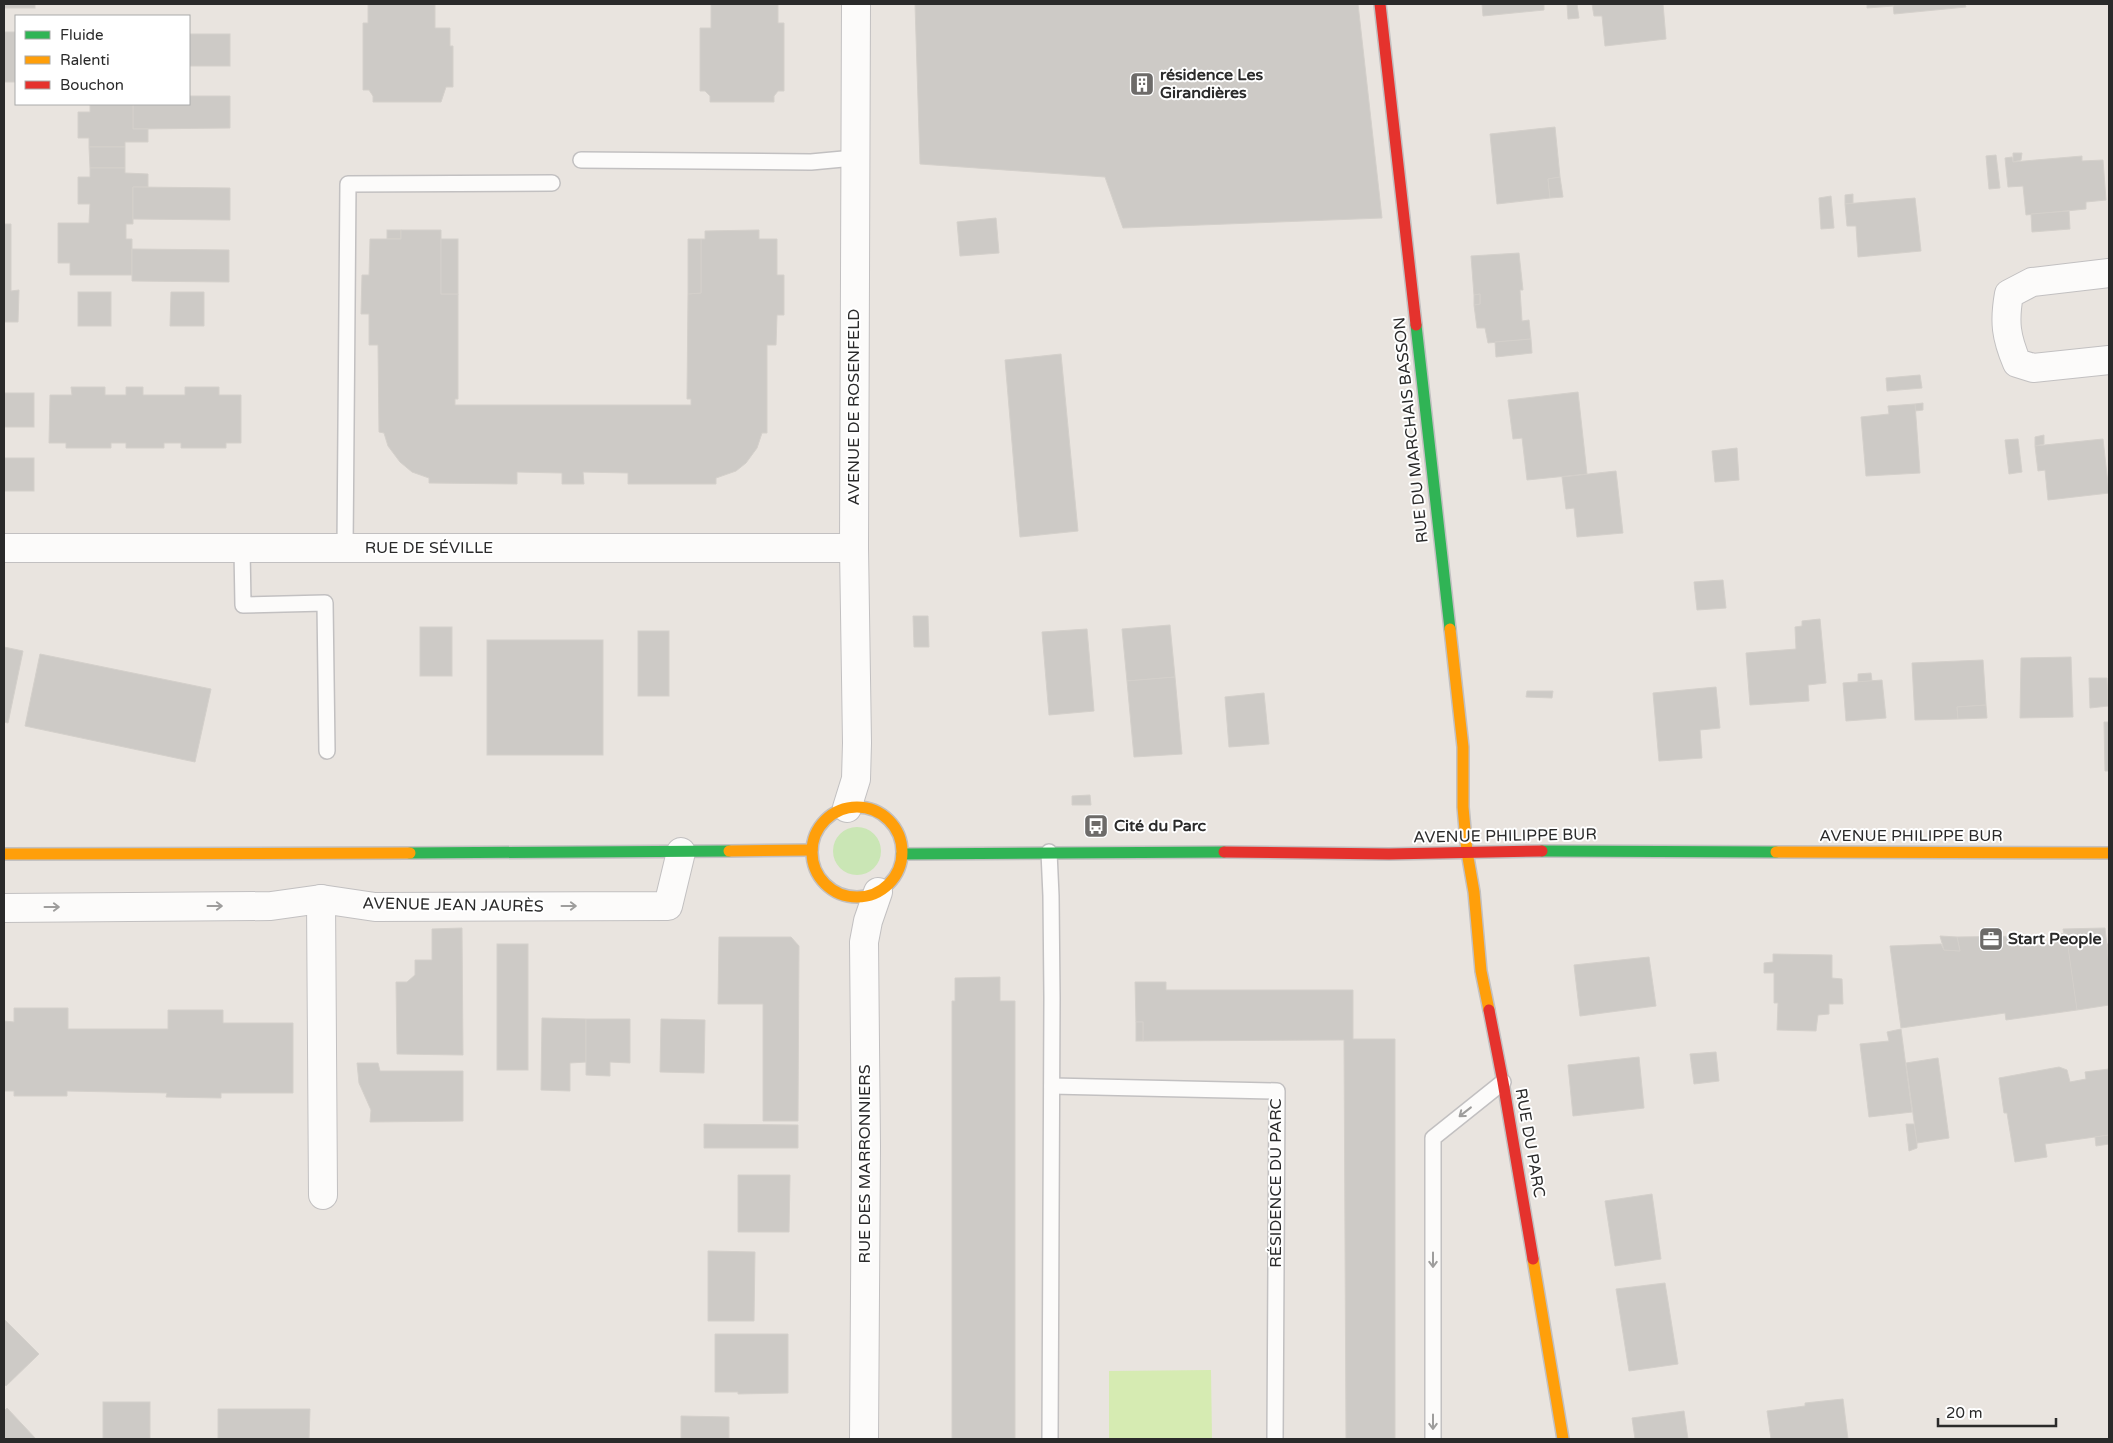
<svg xmlns="http://www.w3.org/2000/svg" width="2113" height="1443" font-family="'Varela Round',sans-serif">
<style>
.green{fill:#cae6b5}
.pitch{fill:#d6ebb2}
.building{fill:#cdcac6;stroke:#d4d0cb}
.lines{fill:none;stroke-linecap:round;stroke-linejoin:round}
.lane-casing{stroke:#c2c0c1;stroke-width:18}
.street-casing{stroke:#c2c0c1;stroke-width:30}
.fast-casing{stroke:#c2c0c1;stroke-width:14}
.slow-casing{stroke:#c2c0c1;stroke-width:14}
.jam-casing{stroke:#c2c0c1;stroke-width:14}
.lane{stroke:#fcfbfa;stroke-width:15}
.street{stroke:#fcfbfa;stroke-width:28}
.fast{stroke:#30b455;stroke-width:11}
.slow{stroke:#ff9f0a;stroke-width:11}
.jam{stroke:#e5322d;stroke-width:11}
.oneway{stroke:#9e9d9c}
.labels{text-anchor:middle;dominant-baseline:central;stroke-width:4;stroke-linejoin:round;paint-order:stroke}
.poi-label{font-size:16px;font-weight:bold;fill:#2a2a2a;stroke:#fff;text-anchor:start}
.street-label{font-size:16px;fill:#2a2a2a;stroke:#fff}
</style>
<rect width="100%" height="100%" fill="#e9e4df"/>
<circle class="green" cx="857" cy="851" r="24"/>
<path class="pitch" d="M1211 1370 1212 1439H1109V1371Z"/>
<g class="building">
<rect x="4" y="4" width="31" height="4"/>
<path d="M368 4H435V28H450V46H453V87H446L441 102H373V96L369 90H363V23H368Z"/>
<path d="M711 4H778V23H784V91H778L774 96V102H710V96L705 91H700V28H711Z"/>
<path d="M915 4H1358L1382 218 1123 228 1105 177 920 164Z"/>
<path d="M1482 4H1544V10L1483 16Z"/>
<path d="M1567 4H1577L1579 18 1568 19Z"/>
<path d="M1592 4H1663L1666 39 1605 46 1602 16H1594Z"/>
<path d="M1867 4H1893V6L1867 8Z"/>
<path d="M1893 4H1965L1966 7 1894 14Z"/>
<rect x="4" y="32" width="12" height="50"/>
<rect x="189" y="34" width="41" height="32"/>
<path d="M189 96H230V128L133 129V104H189Z"/>
<path d="M90 104H133V129H148V142H125V147H89V138H78V112H90Z"/>
<path d="M1555 127 1560 177 1548 179 1550 198 1497 204 1490 134Z"/>
<path d="M89 147H125V168H90Z"/>
<path d="M2013 153H2022L2021 160 2013 162Z"/>
<path d="M1996 155 2000 188 1989 189 1986 156Z"/>
<path d="M2082 156V161L2103 160 2106 200 2086 202V209L2026 215 2023 186 2008 187 2005 158 2012 157 2013 162Z"/>
<path d="M90 168H125V173L148 174V187H133V224H126V239H132V275H70V263H58V223H89L90 204H78V177H90Z"/>
<path d="M1560 177 1563 197 1550 198 1548 179Z"/>
<path d="M133 187 230 188V220L133 219Z"/>
<path d="M1853 194V203L1845 204V195Z"/>
<path d="M1831 196 1834 228 1821 229 1819 198Z"/>
<path d="M1915 198 1921 251 1858 257 1856 226H1847L1845 204Z"/>
<path d="M2069 211 2070 229 2032 232 2031 214Z"/>
<path d="M996 218 999 253 960 256 957 222Z"/>
<path d="M4 224H11V291L19 290 18 322H4Z"/>
<rect x="387" y="230" width="14" height="9"/>
<path d="M401 230H441V294H458V399H455V405H691V399H687L688 294 701 293V239H705V231L759 230V239H777V275H784V315H777L776 345H767V433H762L757 448 746 463 736 471 716 478V484H628V473L583 472 584 484H562V473L517 472V484L429 483V478L412 472 400 462 388 446 384 433 379 432 378 345H369V314H361L362 275H369L370 239H401Z"/>
<rect x="441" y="239" width="17" height="55"/>
<path d="M688 239H701V293L688 294Z"/>
<path d="M132 249 229 250V282L132 281Z"/>
<path d="M1519 253 1523 290H1520L1522 321 1529 320 1531 339 1488 343 1485 328H1477L1474 305 1480 304V294L1474 295 1471 256Z"/>
<rect x="78" y="292" width="33" height="34"/>
<path d="M171 292H204V326H170Z"/>
<path d="M1480 294V304L1474 305V295Z"/>
<path d="M1531 339 1532 353 1496 357 1495 342Z"/>
<path d="M1061 354 1078 531 1020 537 1005 360Z"/>
<path d="M1920 375 1922 388 1887 391 1886 378Z"/>
<path d="M71 387H105V395H126V387H143V395H185V387H219V395H241V443H226V448H181V443H164V448H126V443H111V448H66V443H49L50 395H72Z"/>
<path d="M1578 392 1587 474 1527 480 1522 438 1513 439 1508 400Z"/>
<rect x="4" y="393" width="30" height="34"/>
<path d="M1923 403V410L1915 411V404Z"/>
<path d="M1915 404 1920 473 1866 476 1861 417 1889 414 1888 406Z"/>
<path d="M2044 435V444L2035 446V437Z"/>
<path d="M2018 439 2022 472 2009 474 2005 440Z"/>
<path d="M2103 439 2109 493 2048 500 2045 470 2038 471 2035 446Z"/>
<path d="M1737 448 1739 480 1715 482 1712 451Z"/>
<rect x="4" y="458" width="30" height="33"/>
<path d="M1616 471 1623 533 1577 537 1574 508 1566 509 1562 477Z"/>
<path d="M1723 580 1726 608 1697 610 1694 582Z"/>
<path d="M913 616H928L929 647H914Z"/>
<path d="M1820 619 1826 683 1808 685 1809 701 1750 705 1746 653 1796 649 1795 627 1802 626V621Z"/>
<path d="M1170 625 1175 677 1127 681 1122 629Z"/>
<rect x="420" y="627" width="32" height="49"/>
<path d="M1087 629 1094 711 1049 715 1042 632Z"/>
<rect x="638" y="631" width="31" height="65"/>
<rect x="487" y="640" width="116" height="115"/>
<path d="M4 647 23 651 8 723 4 722Z"/>
<path d="M40 654 211 689 195 762 25 726Z"/>
<path d="M2071 657 2073 717 2020 718 2021 658Z"/>
<path d="M1983 660 1986 705 1957 707 1958 719 1915 720 1912 663Z"/>
<path d="M1871 673 1872 681 1858 682V674Z"/>
<path d="M1175 677 1182 754 1134 757 1127 681Z"/>
<path d="M2089 678H2107L2108 706 2090 708Z"/>
<path d="M1882 680 1886 718 1846 721 1843 683Z"/>
<path d="M1716 687 1720 728 1700 730 1702 758 1659 761 1653 693Z"/>
<path d="M1527 691H1553L1552 698 1526 697Z"/>
<path d="M1264 693 1269 744 1229 747 1225 697Z"/>
<path d="M1986 705 1987 718 1958 719 1957 707Z"/>
<path d="M2104 722H2109V771H2105Z"/>
<path d="M1090 795 1091 805H1072V796Z"/>
<path d="M462 928 463 1055 397 1054 396 982H407L415 975V960H432V929Z"/>
<path d="M2105 928 2109 965V1005L2077 1010 2063 929Z"/>
<path d="M2066 933 2077 1010 2006 1020 2005 1013 1901 1028 1890 946 1941 944 1944 950 1960 951 1957 937 2031 936 2033 946 2048 944 2049 936Z"/>
<path d="M1940 936 1957 937 1960 951 1944 950Z"/>
<path d="M719 937H791L799 946 798 1121H763V1004H718Z"/>
<rect x="497" y="944" width="31" height="126"/>
<path d="M2107 944H2109V965Z"/>
<path d="M1773 954 1832 955V978L1842 979 1843 1004H1829V1014L1818 1015 1816 1031 1777 1030 1778 1003H1774V973H1764V963L1773 962Z"/>
<path d="M1649 957 1656 1006 1580 1016 1574 965Z"/>
<path d="M1000 977V1001H1015V1439H952V1001H955V978Z"/>
<path d="M1135 982H1166V990H1353V1039H1395V1439H1346L1344 1040 1143 1041V1022H1136Z"/>
<path d="M14 1008H68V1029H168V1010H223V1023H293V1093H221V1098L166 1097 167 1093 67 1091V1096H14V1091H4V1021L14 1022Z"/>
<path d="M542 1018 586 1019V1062L570 1063V1091L541 1090Z"/>
<path d="M586 1019H630V1063L610 1062V1076L586 1075Z"/>
<path d="M661 1019 705 1020 704 1073 660 1072Z"/>
<rect x="1136" y="1022" width="7" height="19"/>
<path d="M1901 1029 1912 1112 1869 1117 1860 1044 1889 1041 1887 1032Z"/>
<path d="M1716 1052 1719 1081 1694 1084 1690 1054Z"/>
<path d="M1639 1057 1644 1108 1573 1116 1568 1065Z"/>
<path d="M1938 1058 1949 1138 1917 1143 1906 1063Z"/>
<path d="M357 1063H378L380 1071H463V1121L370 1122 371 1110 359 1083Z"/>
<path d="M2059 1067 2067 1070 2070 1082 2086 1079 2085 1072 2109 1069V1135L2045 1144 2047 1157 2015 1162 2007 1113H2004L1999 1078Z"/>
<path d="M704 1124 798 1125V1148H704Z"/>
<path d="M1906 1124H1914L1917 1143V1148L1909 1151Z"/>
<path d="M2109 1135V1144L2096 1146 2095 1137Z"/>
<path d="M738 1175H790L789 1232H738Z"/>
<path d="M1652 1194 1661 1259 1615 1266 1605 1201Z"/>
<path d="M708 1251 755 1252 754 1321H708Z"/>
<path d="M1665 1283 1678 1364 1629 1371 1616 1289Z"/>
<path d="M4 1319 39 1354 6 1386 4 1384Z"/>
<path d="M715 1334H788V1393L738 1394V1392H715Z"/>
<path d="M1843 1399 1848 1439H1771L1767 1411 1805 1406V1403Z"/>
<rect x="103" y="1402" width="47" height="37"/>
<path d="M7 1408 36 1439H4V1411Z"/>
<path d="M218 1409H310L309 1439H218Z"/>
<path d="M1684 1411 1688 1439H1635L1632 1418Z"/>
<path d="M681 1416 729 1417V1439H681Z"/>
</g>
<g class="lines">
<defs>
<g id="lane">
<path d="M581 160 811 162 854 158"/>
<path d="M345 548 348 184 552 183"/>
<path d="M242 549 243 605 325 603 327 751"/>
<path d="M1049 852 1051 896 1052 998 1050 1439"/>
<path d="M1052 1086 1277 1091 1275 1439"/>
<path d="M1433 1439V1138L1503 1082"/>
</g>
<g id="street">
<path d="M2109 273 2032 282 2009 294C2004 322 2006 337 2017 363L2033 368 2109 360"/>
<path d="M4 548H854"/>
<path d="M847 808 856 779 857 743 854 548 856 4"/>
<path d="M321 899 323 1195"/>
<path d="M4 908 271 906 321 899 375 907 668 906 681 852"/>
<path d="M864 1439 866 1146 864 942 868 921 878 892"/>
</g>
<g id="fast">
<path d="M1416 325 1450 629"/>
<path d="M1542 851 1776 852"/>
<path d="M410 853 729 851"/>
<path d="M902 854 1224 852"/>
</g>
<g id="slow">
<path d="M1450 629 1463 747V807L1467 852 1474 892 1481 971 1489 1010"/>
<circle cx="857" cy="852" r="45"/>
<path d="M729 851 812 850"/>
<path d="M1776 852 2109 853"/>
<path d="M4 854 410 853"/>
<path d="M1533 1259 1563 1439"/>
</g>
<g id="jam">
<path d="M1380 4 1416 325"/>
<path d="M1224 852 1389 854 1542 851"/>
<path d="M1489 1010 1503 1082 1533 1259"/>
</g>
</defs>
<use href="#lane" class="lane-casing"/>
<use href="#street" class="street-casing"/>
<use href="#fast" class="fast-casing"/>
<use href="#slow" class="slow-casing"/>
<use href="#jam" class="jam-casing"/>
<use href="#lane" class="lane"/>
<use href="#street" class="street"/>
<use href="#fast" class="fast"/>
<use href="#slow" class="slow"/>
<use href="#jam" class="jam"/>
</g>
<defs><path id="oneway-shaft" d="M-6 0H5M1.5-3L5.5 0L1.5 3" fill="none" stroke-width="1.6" stroke-linecap="round" stroke-linejoin="round" transform="scale(1.25)"/></defs>
<g class="oneway">
<use href="#oneway-shaft" transform="translate(215 906)"/>
<use href="#oneway-shaft" transform="translate(569 906)"/>
<use href="#oneway-shaft" transform="translate(52 907)"/>
<use href="#oneway-shaft" transform="translate(1465 1112) rotate(142)"/>
<use href="#oneway-shaft" transform="translate(1433 1260) rotate(90)"/>
<use href="#oneway-shaft" transform="translate(1433 1422) rotate(90)"/>
</g>
<defs>
<symbol id="building-square" viewBox="-11 -11 22 22"><rect x="-9" y="-9" width="18" height="18" rx="4" fill="#6d6b69" stroke="#fff"/><path d="M-4-6H4V6H1V3H-1V6H-4ZM-2.5-4.3h1.7v1.8h-1.7ZM.8-4.3h1.7v1.8H.8ZM-2.5-1h1.7V.8h-1.7ZM.8-1h1.7V.8H.8Z" fill="#fff"/></symbol>
<symbol id="bus-square" viewBox="-11 -11 22 22"><rect x="-9" y="-9" width="18" height="18" rx="4" fill="#6d6b69" stroke="#fff"/><path d="M-5-6H5V4H4V6H2V4H-2V6H-4V4H-5ZM-3.5-4V0h7V-4ZM-3.5 1.2v1.5H-2V1.2ZM2 1.2v1.5H3.5V1.2Z" fill="#fff"/></symbol>
<symbol id="office-square" viewBox="-11 -11 22 22"><rect x="-9" y="-9" width="18" height="18" rx="4" fill="#6d6b69" stroke="#fff"/><path d="M-6-3h4V-5.5h4V-3h4V5H-6ZM-1-4.5V-3h2v-1.5ZM-6 0V1H6V0Z" fill="#fff"/></symbol>
</defs>
<g fill-rule="evenodd">
<use href="#building-square" x="1128" y="70" width="28" height="28"/>
<use href="#bus-square" x="1082" y="812" width="28" height="28"/>
<use href="#office-square" x="1977" y="925" width="28" height="28"/>
</g>
<g class="labels">
<g class="poi-label">
<text x="1160" y="75">résidence Les<tspan x="1160" dy="18">Girandières</tspan></text>
<text x="1114" y="826">Cité du Parc</text>
<text x="2008" y="939">Start People</text>
</g>
<g class="street-label">
<text transform="translate(854 407) rotate(-90)">AVENUE DE ROSENFELD</text>
<text transform="translate(1411 430) rotate(-96)">RUE DU MARCHAIS BASSON</text>
<text x="429" y="548">RUE DE SÉVILLE</text>
<text transform="translate(1505 836) rotate(-1)">AVENUE PHILIPPE BUR</text>
<text x="1911" y="836">AVENUE PHILIPPE BUR</text>
<text transform="translate(453 905) rotate(1)">AVENUE JEAN JAURÈS</text>
<text transform="translate(1530 1143) rotate(80)">RUE DU PARC</text>
<text transform="translate(865 1164) rotate(-90)">RUE DES MARRONNIERS</text>
<text transform="translate(1276 1183) rotate(-90)">RÉSIDENCE DU PARC</text>
</g>
</g>
<rect width="2113" height="1443" fill="none" stroke="#2a2a2a" stroke-width="10"/>
<rect x="15" y="15" width="175" height="90" fill="#ffffff" stroke="#aaaaaa"/>
<rect x="25" y="31" width="25" height="8" fill="#30b455" stroke="#aaaaaa"/>
<text x="60" y="40" font-size="15" fill="#2a2a2a">Fluide</text>
<rect x="25" y="56" width="25" height="8" fill="#ff9f0a" stroke="#aaaaaa"/>
<text x="60" y="65" font-size="15" fill="#2a2a2a">Ralenti</text>
<rect x="25" y="81" width="25" height="8" fill="#e5322d" stroke="#aaaaaa"/>
<text x="60" y="90" font-size="15" fill="#2a2a2a">Bouchon</text>
<path d="M1938 1418v8h118v-8" fill="none" stroke="#2a2a2a" stroke-width="2.5"/>
<text x="1946" y="1418" font-size="15" fill="#2a2a2a" stroke="#ffffff" stroke-width="4" paint-order="stroke">20 m</text>
</svg>
